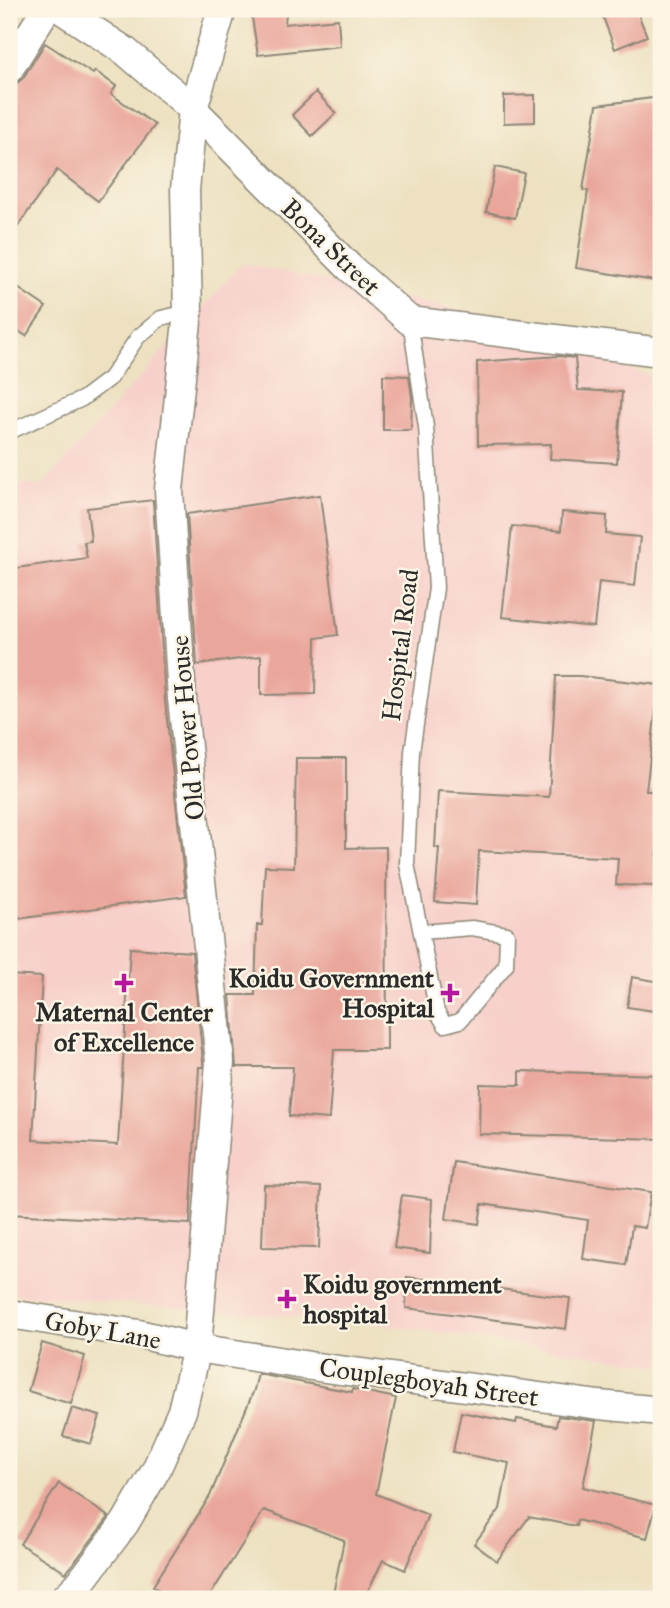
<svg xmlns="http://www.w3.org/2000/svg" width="670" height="1608" font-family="'IM FELL Great Primer',serif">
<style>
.built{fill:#f7d0cb}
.building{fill:#eaa69b}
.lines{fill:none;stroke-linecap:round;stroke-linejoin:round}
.lane-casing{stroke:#8c8676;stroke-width:17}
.street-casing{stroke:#8c8676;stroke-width:31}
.lane{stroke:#fff;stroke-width:14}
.street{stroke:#fff;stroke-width:28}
.poi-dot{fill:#b5179e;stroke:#fcf5e5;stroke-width:2.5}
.labels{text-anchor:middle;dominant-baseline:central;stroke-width:5;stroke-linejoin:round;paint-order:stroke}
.street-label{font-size:26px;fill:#2b2b2b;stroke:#fcf5e5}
.poi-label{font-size:26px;font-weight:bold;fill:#2b2b2b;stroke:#fcf5e5;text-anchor:end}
</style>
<rect width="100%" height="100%" fill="#fcf5e5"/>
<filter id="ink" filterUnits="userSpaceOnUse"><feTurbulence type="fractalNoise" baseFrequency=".0143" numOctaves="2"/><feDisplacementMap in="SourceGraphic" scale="14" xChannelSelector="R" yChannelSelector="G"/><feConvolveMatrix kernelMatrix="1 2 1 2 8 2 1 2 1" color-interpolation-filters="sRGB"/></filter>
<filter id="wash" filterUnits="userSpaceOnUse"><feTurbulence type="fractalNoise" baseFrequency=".00686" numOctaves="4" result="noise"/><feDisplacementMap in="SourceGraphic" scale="28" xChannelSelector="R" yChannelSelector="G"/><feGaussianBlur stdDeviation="1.57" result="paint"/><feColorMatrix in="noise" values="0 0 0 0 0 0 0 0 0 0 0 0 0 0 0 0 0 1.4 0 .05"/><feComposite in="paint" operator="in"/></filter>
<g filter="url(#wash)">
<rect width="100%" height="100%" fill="#ede1c1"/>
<path class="built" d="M243 263 525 324 639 372 661 377V1366L380 1324 9 1294V483L42 486Z"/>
<g id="blocks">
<g class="building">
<path d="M600 9H636L647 36 615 49Z"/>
<path d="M251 12 286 13 285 24 338 19 340 46 258 55Z"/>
<path d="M45 43 93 74 95 71 116 86 111 94 155 125 98 201 57 170 9 239V86L16 84 23 78Z"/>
<path d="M316 92 336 113 312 136 292 115Z"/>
<path d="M535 95V122L504 123V96Z"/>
<path d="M661 97V282L576 268 588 191 583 190 597 105Z"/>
<path d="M495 167 524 173 515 218 486 212Z"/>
<path d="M9 282 46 307 26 336 9 325Z"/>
<path d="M559 356 575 358 578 390 622 392 617 463 550 459 551 444 478 445 477 362Z"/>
<path d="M383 375 409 376 412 397 411 430H383Z"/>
<path d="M320 495 338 635 316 638 315 694 261 695V656L197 665 187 514Z"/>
<path d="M153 500 165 701 186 896 9 920V569L87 558 84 542 91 541 87 508Z"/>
<path d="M562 512 607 516 606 534 640 537 635 586 599 582 594 627 502 617 512 526 561 531Z"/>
<path d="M556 676H580L659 685 646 791H661L656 886 616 885 618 858 479 851 476 905 435 902 439 848H435L438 791 549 797Z"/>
<path d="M296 758H346V848L386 847 387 1050H334L329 1119 289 1116 293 1067H236L230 995H255L257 925H262L265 866 294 867Z"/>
<path d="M130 948 192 952 203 1062V1067H199L190 1224 9 1214V975L42 977 33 1140 118 1145Z"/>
<path d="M632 977 661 982V1012L627 1007Z"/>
<path d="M520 1071 661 1075V1139L479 1134 480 1084 520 1085Z"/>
<path d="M454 1162 651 1192 645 1228 632 1226 626 1265 583 1259 588 1220 482 1204 479 1224 446 1219Z"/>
<path d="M264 1185 321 1187 319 1248 262 1247Z"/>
<path d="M402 1195 432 1199 430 1253 394 1248Z"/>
<path d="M407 1277 570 1298 566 1329 406 1308Z"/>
<path d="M42 1343 85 1356 71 1404 28 1391Z"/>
<path d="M258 1374 352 1392 353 1389 396 1398 376 1494 428 1515 405 1570 383 1560 364 1599H332L344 1540 264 1510 208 1599H174L153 1586 210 1496 254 1390Z"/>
<path d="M72 1408 100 1416 91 1444 63 1436Z"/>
<path d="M461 1412 516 1423 517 1419 556 1426 558 1416 596 1421 583 1487 656 1505 647 1538 577 1520 576 1526 529 1517 497 1561 474 1544 500 1509 509 1463 453 1452Z"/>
<path d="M59 1483 109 1517 66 1573 20 1544Z"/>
</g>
</g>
</g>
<g filter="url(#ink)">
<use href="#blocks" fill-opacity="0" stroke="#8c8676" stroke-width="2"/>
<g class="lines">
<defs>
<g id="lane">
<path d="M410 321 426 427 436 588 412 752 407 864 437 1012 445 1025 460 1021 506 965 507 934 472 928 421 932"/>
<path d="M9 432 82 399 110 378 138 337 161 318 188 312"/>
</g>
<g id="street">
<path d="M61 9 125 51 193 109 349 267 410 321 661 352"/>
<path d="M9 69 46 9"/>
<path d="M9 1314 139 1334 197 1348 310 1366 599 1405 661 1411"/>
<path d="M64 1599 79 1584 125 1523 156 1470 182 1411 197 1348 220 1062 182 699 169 490 188 312 185 190 193 109 222 9"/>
</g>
</defs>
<use href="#lane" class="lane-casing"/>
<use href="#street" class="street-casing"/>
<use href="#lane" class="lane"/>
<use href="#street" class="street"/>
</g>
</g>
<g class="poi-dot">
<path d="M120.5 972.5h7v7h7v7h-7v7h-7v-7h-7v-7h7z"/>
<path d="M446.5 982.5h7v7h7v7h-7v7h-7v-7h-7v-7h7z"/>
<path d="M283.5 1288.5h7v7h7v7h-7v7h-7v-7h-7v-7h7z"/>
</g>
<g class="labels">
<g class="street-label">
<text transform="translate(331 247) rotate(44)">Bona Street</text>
<text transform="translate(400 645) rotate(-83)">Hospital Road</text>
<text transform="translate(187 728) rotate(-95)">Old Power House</text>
<text transform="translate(103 1330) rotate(10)">Goby Lane</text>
<text transform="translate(429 1382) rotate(8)">Couplegboyah Street</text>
</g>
<g class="poi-label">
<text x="434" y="978">Koidu Government<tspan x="434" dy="30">Hospital</tspan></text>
<text x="124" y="1012" text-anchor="middle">Maternal Center<tspan x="124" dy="30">of Excellence</tspan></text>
<text x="303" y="1284" text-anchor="start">Koidu government<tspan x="303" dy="30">hospital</tspan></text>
</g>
</g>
<rect width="670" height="1608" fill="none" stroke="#fcf5e5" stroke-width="35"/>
</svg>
